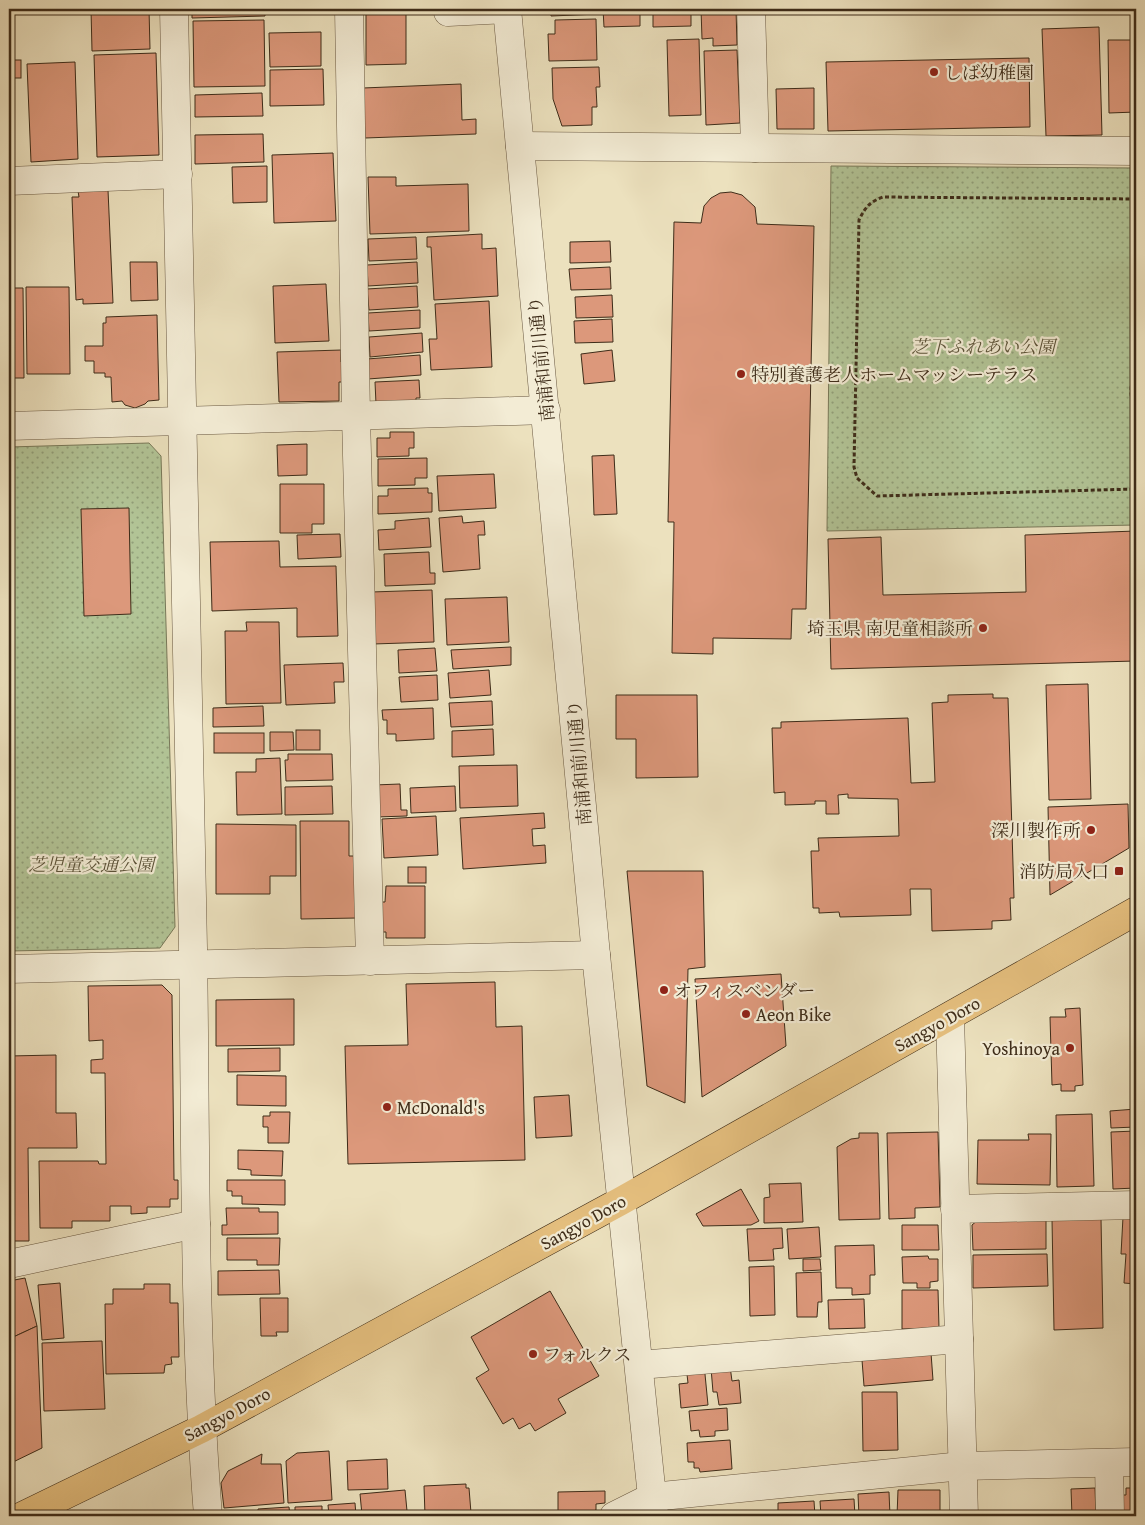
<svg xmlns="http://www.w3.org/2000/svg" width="1145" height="1525" font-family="'Gentium Book Plus','Noto Serif JP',serif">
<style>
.park{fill:url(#park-dots);stroke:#787858}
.building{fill:#dc987b;stroke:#3e2c19}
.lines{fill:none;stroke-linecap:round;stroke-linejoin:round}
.minor-casing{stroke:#6a5942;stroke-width:29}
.major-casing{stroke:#3e2c19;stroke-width:29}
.path{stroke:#3e2c19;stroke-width:3;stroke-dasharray:4 2.5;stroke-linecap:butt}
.minor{stroke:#f3ecd5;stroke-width:28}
.major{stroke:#e6c07f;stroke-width:28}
.poi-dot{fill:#8f2418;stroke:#f3ecd5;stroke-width:2}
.labels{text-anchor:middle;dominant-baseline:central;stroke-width:4.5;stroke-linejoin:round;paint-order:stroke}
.poi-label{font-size:18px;fill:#3e2c19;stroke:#f3ecd5;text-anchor:start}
.park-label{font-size:18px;font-style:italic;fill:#5b5238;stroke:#f3ecd5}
.street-label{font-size:18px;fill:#3e2c19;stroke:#f3ecd5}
</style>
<defs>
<pattern id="park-dots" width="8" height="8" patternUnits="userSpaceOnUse" patternTransform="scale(1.25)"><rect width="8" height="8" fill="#b2c496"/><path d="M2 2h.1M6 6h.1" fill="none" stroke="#929f7a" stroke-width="1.8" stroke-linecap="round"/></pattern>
</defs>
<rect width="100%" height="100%" fill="#ece1be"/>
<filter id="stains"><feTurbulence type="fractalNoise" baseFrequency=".004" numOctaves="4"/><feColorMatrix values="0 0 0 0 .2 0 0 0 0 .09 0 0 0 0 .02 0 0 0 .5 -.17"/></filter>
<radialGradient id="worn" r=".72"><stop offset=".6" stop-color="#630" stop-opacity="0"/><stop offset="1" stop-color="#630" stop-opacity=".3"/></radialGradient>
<g class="park">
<path d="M831 166 1136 168V525L827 531Z"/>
<path d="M149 443 161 456 175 927 160 948 9 951V447Z"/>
</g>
<g class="building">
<path d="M91 9H149L150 49 92 51Z"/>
<path d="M192 9H265V16L192 18Z"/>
<path d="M366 9H406V64L366 65Z"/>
<path d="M551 9H599V14L551 16Z"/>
<path d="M603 9H640V26L604 27Z"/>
<path d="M653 9H691V26L653 27Z"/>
<path d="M701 9H736L737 45 713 46V38L702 39Z"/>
<path d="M596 19 597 60 549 61 548 34H555V20Z"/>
<path d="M264 20 265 86 194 87 193 21Z"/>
<path d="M1099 27 1102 135 1046 136 1042 29Z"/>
<path d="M321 32V66L270 67 269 33Z"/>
<path d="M699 39 701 115 669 116 667 40Z"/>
<path d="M1108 40H1136V112L1109 113Z"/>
<path d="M737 50 740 123 706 125 704 51Z"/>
<path d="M156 53 159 155 97 157 94 55Z"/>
<path d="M1029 58 1030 127 828 131 826 62Z"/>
<rect x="9" y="60" width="12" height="18"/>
<path d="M75 62 78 159 31 162 27 64Z"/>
<path d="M599 67 600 87H596L597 107H592V125L562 126 553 99 552 68Z"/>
<path d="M323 69 324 105 270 106V70Z"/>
<path d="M461 84 462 120 476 119V134L365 138 363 88Z"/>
<path d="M814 88V129H777L776 89Z"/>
<path d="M262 93 263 116 195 117V95Z"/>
<path d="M263 134 264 162 195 164V135Z"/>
<path d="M333 153 336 221 274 223 272 155Z"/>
<path d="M267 166V202L233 203 232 167Z"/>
<path d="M368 177H396V186L468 184 469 231 370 234Z"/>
<path d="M108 190 113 303 83 304V299L76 300 72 197H79L78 191Z"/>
<path d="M731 192 742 195 755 207 757 224 814 226 806 609H792L791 639 713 638V654L672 653 674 522H668L674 222 701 223 704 206 711 198 720 193Z"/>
<path d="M482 234V249L496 248 498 296 434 300 431 247H427V237Z"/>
<path d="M416 237 417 259 369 261 368 239Z"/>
<path d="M610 241 611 262 570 263V242Z"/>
<path d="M130 262H157L158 300 131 301Z"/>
<path d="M417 262 418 283 368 286 367 265Z"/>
<path d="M610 267 611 289 571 290 569 269Z"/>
<path d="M326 284 329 341 275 343 273 286Z"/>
<path d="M417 286 418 307 369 310 367 289Z"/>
<path d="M26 287H69L70 374H27Z"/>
<path d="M9 288H23L24 378H9Z"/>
<path d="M612 295 613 317 576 318 575 297Z"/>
<path d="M489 301 492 367 431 370 429 339H437L435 304Z"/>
<path d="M420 310V328L369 331 368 313Z"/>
<path d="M157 315 159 400 148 401 145 404 135 408 125 405 122 401 112 402 111 377H105V373H94V361H85V346H103V323H106V317Z"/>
<path d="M612 319 613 342 575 343 574 321Z"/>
<path d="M422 333 423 352 370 357 369 337Z"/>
<path d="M341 350V362H349L350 382H339V401L279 402 277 352Z"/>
<path d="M612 350 615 381 584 384 581 354Z"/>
<path d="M420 355 421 375 368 379 367 359Z"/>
<path d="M419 380 420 398H416V402L376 404 375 382Z"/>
<path d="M390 432H414V448H409V456L377 457V438H390Z"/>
<path d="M307 444V475L278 476 277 445Z"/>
<path d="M614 455 617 514 594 515 592 456Z"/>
<path d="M427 458V478H415V485L378 486V459Z"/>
<path d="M494 474 496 508 439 511 437 476Z"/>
<path d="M280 484H324V524H312V533H280Z"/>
<path d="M428 488V493H432V512L378 514V496H388V489Z"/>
<path d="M129 508 131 614 84 616 81 509Z"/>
<path d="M462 516 463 523 484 521 485 535H478L480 569 443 572 439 518Z"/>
<path d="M429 518 431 547 379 550 378 530 395 529V521Z"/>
<path d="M1136 531V661L831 669 828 539 881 537 883 595 1026 592 1025 535Z"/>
<path d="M340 534 341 557 298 559 297 535Z"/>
<path d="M279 541 280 567 336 566 338 636 297 637V608L212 611 210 542Z"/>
<path d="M429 552 430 573H435V584L385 586 384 554Z"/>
<path d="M432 590 434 642 373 644 371 592Z"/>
<path d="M507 597 509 642 447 645 445 599Z"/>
<path d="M246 622H279L281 703 226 704 225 631H247Z"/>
<path d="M511 647V665L453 669 451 650Z"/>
<path d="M435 648 437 671 399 673 398 650Z"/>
<path d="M343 663 344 682H334L335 703 286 705 284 665Z"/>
<path d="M489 670 491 695 450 698 448 673Z"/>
<path d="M437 675 438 700 401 702 399 677Z"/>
<path d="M1088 684 1091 799 1049 800 1046 685Z"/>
<path d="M993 694V698H1008L1014 898H1010L1011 920 992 921V929L932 931 931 889H910L911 915 840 917 839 912 819 913V908H813L811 851H819L818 838 899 836 898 799 848 798V794L838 795 839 814H826V801H815V804L785 805V792L774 793 772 728H781V722L908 718 911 783 935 782 932 703 948 702V695Z"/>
<path d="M616 695H697L698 777 636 778V739H616Z"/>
<path d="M492 701 493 725 451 727 449 703Z"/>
<path d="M263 706 264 726 213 727V708Z"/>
<path d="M433 708 434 739 396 741V734H387V720H383L382 710Z"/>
<path d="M493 729 494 755 452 757V731Z"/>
<rect x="296" y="730" width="24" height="20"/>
<path d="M270 732H293L294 750 270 751Z"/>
<rect x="214" y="733" width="50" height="20"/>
<path d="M288 754H332L333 780 286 781 285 760H288Z"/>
<path d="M280 758 282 814 237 815 236 772H256V759Z"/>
<path d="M517 765 518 806 460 808 459 766Z"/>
<path d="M400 784 401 810H407V816L376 817 374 785Z"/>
<path d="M332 786 333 814 285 815V787Z"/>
<path d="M455 786 456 811 411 813 410 788Z"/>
<path d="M1128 804 1129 848 1050 895 1048 807Z"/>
<path d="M544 813 545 828 532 829 533 846 545 845 546 863 463 869 460 818Z"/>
<path d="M436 816 438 855 384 858 382 819Z"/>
<path d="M300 821H349V856H357V918L301 919Z"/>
<path d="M216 824 296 825V876H270V894H216Z"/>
<rect x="408" y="867" width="18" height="16"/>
<path d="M627 871H703L705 967 688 969 685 1103 647 1086Z"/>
<path d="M386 886H425V938H386V932H378L379 902H385Z"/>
<path d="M781 974 786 1046 702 1097 695 979Z"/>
<path d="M495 982 496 1027 522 1026 525 1160 348 1164 345 1046 408 1045 406 984Z"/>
<path d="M162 985 172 995 174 1180H178V1199H170V1207H147V1213L131 1214V1206H110V1221H72V1228H40L39 1161H98L99 1164H106L105 1073H91V1060L103 1059V1040L89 1041 88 986Z"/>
<path d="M294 999V1045L216 1046V1000Z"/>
<path d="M1080 1008 1083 1085 1075 1086V1091H1061V1084L1052 1085 1050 1017H1066L1065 1009Z"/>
<path d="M280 1048V1071L228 1072V1049Z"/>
<path d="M56 1055V1113H76L77 1148H28L29 1241H9V1056Z"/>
<path d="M237 1075 286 1076V1106L237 1105Z"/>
<path d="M569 1095 572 1136 536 1138 534 1097Z"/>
<path d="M1136 1109V1127L1111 1128 1110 1111Z"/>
<path d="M270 1112H290L289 1143H268V1127H263V1116H270Z"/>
<path d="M1092 1114 1094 1186 1057 1187 1056 1115Z"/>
<path d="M1136 1131V1188L1113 1189 1111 1132Z"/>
<path d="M938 1132 940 1207 915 1208V1218L889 1219 887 1133Z"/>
<path d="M859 1133H878L880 1219 839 1220 837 1147 851 1139 859 1138Z"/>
<path d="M1028 1134H1051L1050 1185 977 1184 978 1140H1029Z"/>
<path d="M238 1150 283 1151 282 1176 251 1175V1170L238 1169Z"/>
<path d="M227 1180H285V1205L242 1204V1196H232V1191H227Z"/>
<path d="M801 1183 803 1222 764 1223V1198L770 1197 769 1184Z"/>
<path d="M741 1189 759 1221 751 1225 703 1226 696 1214Z"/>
<path d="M226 1208H259V1212H278V1234L222 1235V1225H227Z"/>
<path d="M1123 1217 1136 1218V1284L1124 1283 1126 1254H1121Z"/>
<path d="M1101 1218 1103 1328 1054 1330 1052 1219Z"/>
<path d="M1046 1219V1249L973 1250 972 1225 978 1220Z"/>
<path d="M902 1225H938L939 1250H902Z"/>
<path d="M819 1227 821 1257 789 1259 787 1229Z"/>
<path d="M782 1228 783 1248 773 1249 774 1260 749 1261 747 1229Z"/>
<path d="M227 1238H280L279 1265H257V1260H227Z"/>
<path d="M874 1245 875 1275H870V1294L852 1295V1288H836L835 1246Z"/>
<path d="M1047 1254 1048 1286 973 1288V1255Z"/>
<path d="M928 1256 929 1259H938V1281L930 1282V1288H917V1283H903L902 1257Z"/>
<path d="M803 1259H820L821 1270 803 1271Z"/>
<path d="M774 1266 775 1315 750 1316 749 1267Z"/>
<path d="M279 1270 280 1294 218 1295V1271Z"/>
<path d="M821 1272 822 1302H818L817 1317H797L796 1273Z"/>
<path d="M25 1278 37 1326 9 1339V1281Z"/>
<path d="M60 1283 64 1338 42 1340 38 1285Z"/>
<path d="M144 1284H170V1303H178L179 1357H171L172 1364 165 1365 164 1373 106 1374 105 1304H113V1289H144Z"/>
<path d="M902 1290H938L939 1328 902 1329Z"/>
<path d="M550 1291 599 1376 558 1399 566 1413 535 1431 530 1423 519 1429 513 1418 503 1424 476 1378 489 1370 471 1337Z"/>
<path d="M260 1298H288V1332H276L277 1336H261Z"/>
<path d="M864 1299 865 1328 829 1329 828 1300Z"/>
<path d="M37 1326 42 1448 9 1464V1339Z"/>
<path d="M102 1341 105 1409 44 1411 42 1343Z"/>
<path d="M931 1353 933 1380 864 1386 862 1360Z"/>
<path d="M704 1364 708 1405 681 1408 679 1384 688 1383 686 1366Z"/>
<path d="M730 1366 732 1381 739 1380 741 1403 719 1405 717 1392H713L711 1368Z"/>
<path d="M862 1392H897L898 1450 863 1451Z"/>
<path d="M727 1408 728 1430 715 1431V1436L700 1437 699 1430 691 1431 689 1411Z"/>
<path d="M730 1440 732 1469 700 1472 699 1468H694V1462H688L687 1443Z"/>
<path d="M329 1451 332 1500 288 1503 286 1461 297 1453Z"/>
<path d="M262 1454 261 1464H281L284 1503 224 1508 221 1483 228 1471Z"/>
<path d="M387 1459 388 1489 348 1490 347 1461Z"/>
<path d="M466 1484V1488H469L471 1513 425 1515 424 1486Z"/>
<path d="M1095 1488 1096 1516H1072L1071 1489Z"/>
<path d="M1126 1488H1136V1516H1122V1495H1126Z"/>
<path d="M405 1490 407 1511 362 1515 360 1494Z"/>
<path d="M898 1490H940V1516H897Z"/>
<path d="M605 1491V1503L596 1504V1510L582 1516H558V1492Z"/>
<path d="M889 1492 890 1516H859L858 1494Z"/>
<path d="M854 1499 855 1516H821L820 1501Z"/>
<path d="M814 1501 815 1516H778V1503Z"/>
<path d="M355 1503 356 1516H329L328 1505Z"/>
<path d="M322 1506V1516H295V1507Z"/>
<path d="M289 1507 290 1516H258V1509Z"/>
<path d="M255 1512V1516H224V1514Z"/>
</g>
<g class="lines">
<defs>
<g id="minor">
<path d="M174 9C181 322 187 635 193 948 196 1138 193 1327 208 1516"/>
<path d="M349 9 356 416 370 961"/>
<path d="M507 9 596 955 654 1516"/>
<path d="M751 9 755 148"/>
<path d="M448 12 507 9"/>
<path d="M520 146 1136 151"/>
<path d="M9 181 178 174"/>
<path d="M9 426 546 410"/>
<path d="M9 969 596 955"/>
<path d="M950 1017 964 1516"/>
<path d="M955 1209 1136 1205"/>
<path d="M9 1264 196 1224"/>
<path d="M639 1365 959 1339"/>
<path d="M1109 1463 1110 1516"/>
<path d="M614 1516 652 1497 962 1466 1136 1462"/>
</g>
<path id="major" d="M22 1516 201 1429 621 1201 1136 911"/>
</defs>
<use href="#minor" class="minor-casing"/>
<use href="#major" class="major-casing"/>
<g class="path">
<path d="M1136 199 883 197C869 202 865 208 859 220L854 467 857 478 877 496 1136 489"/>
<path d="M1136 367C1131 382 1128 396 1136 410"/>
</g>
<use href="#minor" class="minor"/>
<use href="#major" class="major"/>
</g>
<g class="poi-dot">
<circle cx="934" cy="72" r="5"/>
<circle cx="741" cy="374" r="5"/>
<circle cx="983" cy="628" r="5"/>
<circle cx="1091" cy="830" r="5"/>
<rect x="1114" y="866" width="10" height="10" rx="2.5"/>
<circle cx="664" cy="990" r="5"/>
<circle cx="746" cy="1014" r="5"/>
<circle cx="1070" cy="1048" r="5"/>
<circle cx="387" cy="1107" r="5"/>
<circle cx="533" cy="1354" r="5"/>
</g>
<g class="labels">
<g class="poi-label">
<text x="944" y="72">しば幼稚園</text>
<text x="751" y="374">特別養護老人ホームマッシーテラス</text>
<text x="973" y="628" text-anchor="end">埼玉県 南児童相談所</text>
<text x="1081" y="830" text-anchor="end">深川製作所</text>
<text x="1109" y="871" text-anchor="end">消防局入口</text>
<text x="674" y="990">オフィスベンダー</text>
<text x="756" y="1014">Aeon Bike</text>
<text x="1060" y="1048" text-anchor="end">Yoshinoya</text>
<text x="397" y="1107">McDonald's</text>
<text x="543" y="1354">フォルクス</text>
</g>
<g class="park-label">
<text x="983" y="346">芝下ふれあい公園</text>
<text x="91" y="864">芝児童交通公園</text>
</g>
<g class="street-label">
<text transform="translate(541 359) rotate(-96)">南浦和前川通り</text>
<text transform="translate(579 763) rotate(-95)">南浦和前川通り</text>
<text transform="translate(937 1024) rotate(-29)">Sangyo Doro</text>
<text transform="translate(583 1222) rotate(-29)">Sangyo Doro</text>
<text transform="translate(227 1414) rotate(-28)">Sangyo Doro</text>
</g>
</g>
<rect width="1145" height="1525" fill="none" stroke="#ece1be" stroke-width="30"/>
<rect x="10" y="10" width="1125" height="1505" fill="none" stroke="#3e2c19" stroke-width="2.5"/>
<rect x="15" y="15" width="1115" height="1495" fill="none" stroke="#3e2c19"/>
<rect width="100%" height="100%" filter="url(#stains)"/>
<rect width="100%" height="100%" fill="url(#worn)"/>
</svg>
